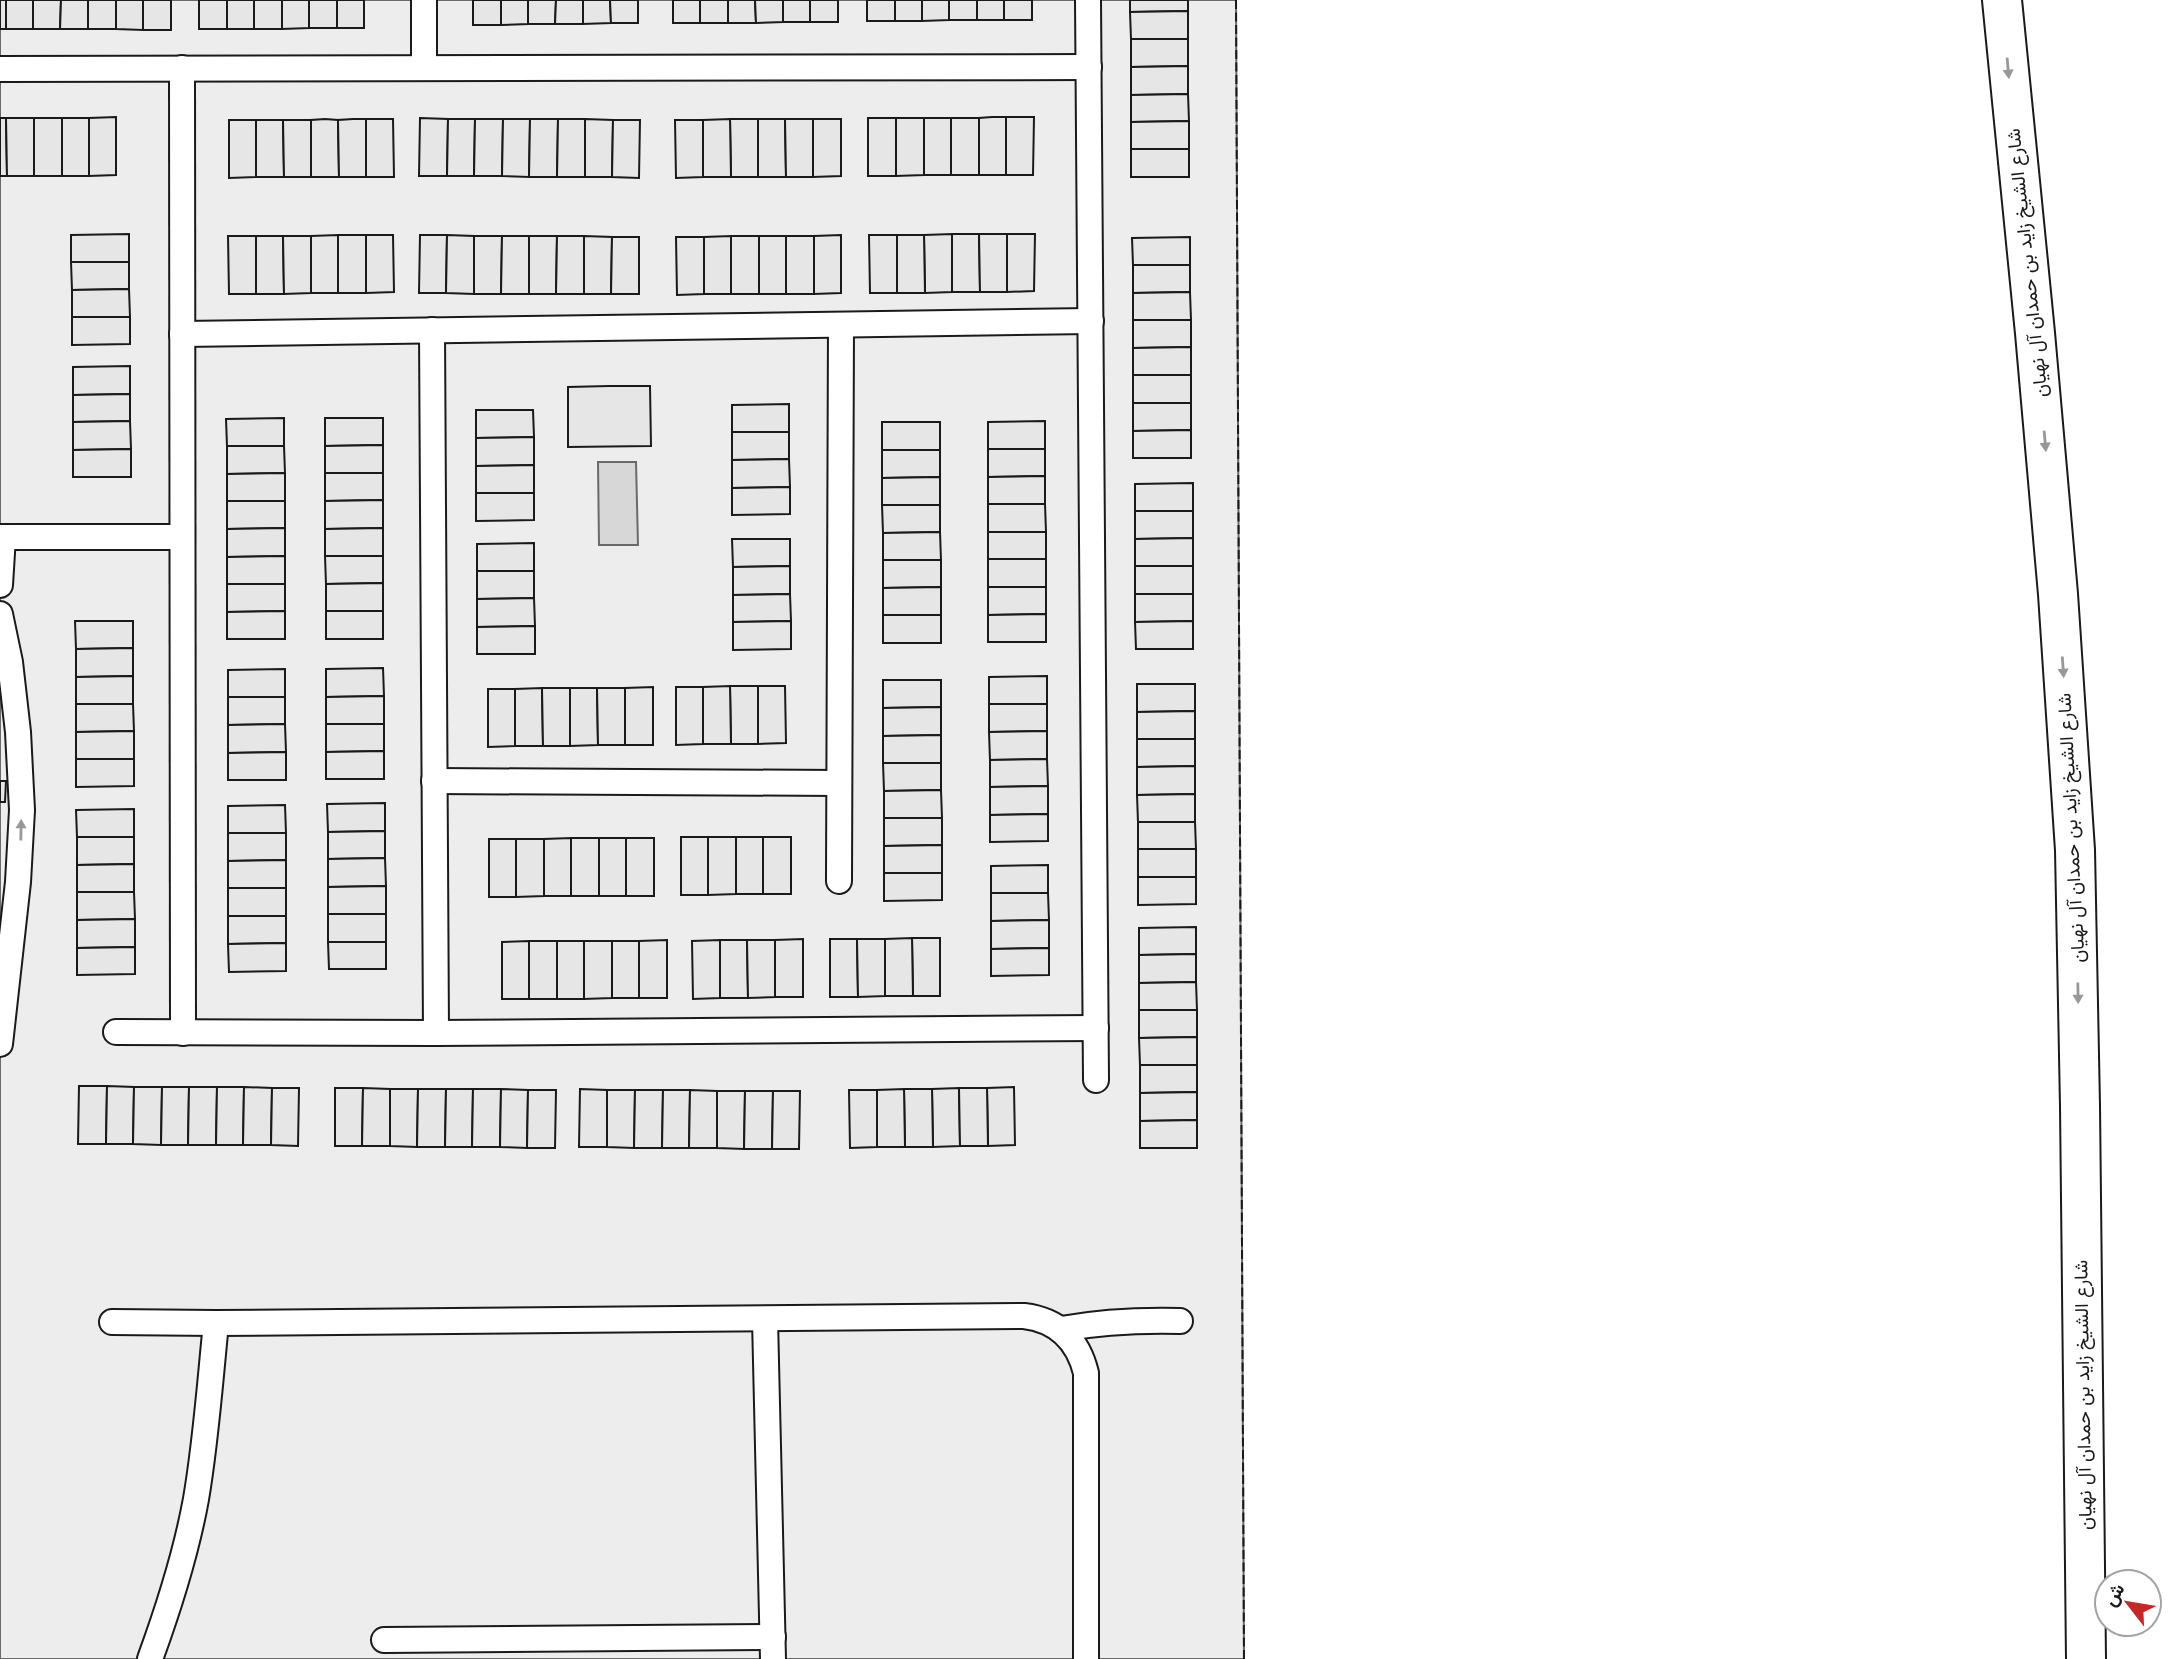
<svg xmlns="http://www.w3.org/2000/svg" width="2184" height="1659" font-family="Helvetica,Vazirmatn,sans-serif">
<style>
.built{fill:#ededed;stroke:#6a6a6a;stroke-width:2}
.water{fill:#d7d7d7;stroke:#6a6a6a;stroke-width:2}
.building{fill:#e6e6e6;stroke:#1a1a1a;stroke-width:2}
.lines{fill:none;stroke-linecap:round;stroke-linejoin:round}
.minor-casing{stroke:#1a1a1a;stroke-width:28}
.trunk-casing{stroke:#1a1a1a;stroke-width:42}
.minor{stroke:#fff;stroke-width:24}
.trunk{stroke:#fff;stroke-width:38}
.fence{stroke:#1a1a1a;stroke-width:2;stroke-dasharray:9 3.5;stroke-linecap:butt}
.oneway{fill:#989898}
.labels{text-anchor:middle;dominant-baseline:central;stroke-width:5;stroke-linejoin:round;paint-order:stroke}
.street-label{font-size:19px;fill:#1a1a1a;stroke:#fff}
</style>
<rect width="100%" height="100%" fill="#fff"/>
<path class="built" d="M0 0H1236L1244 1659H0Z"/>
<path class="water" d="M598 462H636L638 545H599Z"/>
<g class="building">
<rect x="0" y="0" width="6" height="29"/>
<rect x="6" y="0" width="27" height="29"/>
<path d="M33 0H61L60 29H33Z"/>
<path d="M61 0H88V29H60Z"/>
<rect x="88" y="0" width="28" height="29"/>
<path d="M116 0H143V30L116 29Z"/>
<rect x="143" y="0" width="28" height="30"/>
<rect x="199" y="0" width="28" height="29"/>
<rect x="227" y="0" width="27" height="29"/>
<rect x="254" y="0" width="28" height="29"/>
<path d="M282 0H309V28L282 29Z"/>
<rect x="309" y="0" width="28" height="28"/>
<rect x="337" y="0" width="27" height="28"/>
<rect x="473" y="0" width="28" height="25"/>
<path d="M501 0H528V24L501 25Z"/>
<path d="M528 0H556L555 24H528Z"/>
<path d="M556 0H583V24H555Z"/>
<path d="M583 0H610L611 23 583 24Z"/>
<path d="M610 0H638V23H611Z"/>
<rect x="673" y="0" width="27" height="23"/>
<rect x="700" y="0" width="28" height="23"/>
<path d="M728 0H755L756 23H728Z"/>
<path d="M755 0H783V22L756 23Z"/>
<rect x="783" y="0" width="27" height="22"/>
<rect x="810" y="0" width="28" height="22"/>
<rect x="867" y="0" width="28" height="21"/>
<rect x="895" y="0" width="27" height="21"/>
<path d="M922 0H949V20L922 21Z"/>
<rect x="949" y="0" width="28" height="20"/>
<rect x="977" y="0" width="27" height="20"/>
<rect x="1004" y="0" width="28" height="20"/>
<path d="M1130 0H1188V11L1130 12Z"/>
<path d="M1188 11V39H1131L1130 12Z"/>
<path d="M1131 39H1188V66L1131 67Z"/>
<path d="M1188 66V94L1131 95V67Z"/>
<path d="M1188 94 1189 121 1131 122V95Z"/>
<path d="M116 117V175L89 176V118Z"/>
<path d="M992 117H1006V175H979V118Z"/>
<path d="M1006 117H1034L1033 175H1006Z"/>
<path d="M0 118H6L7 176H0Z"/>
<path d="M6 118H34V176H7Z"/>
<rect x="34" y="118" width="28" height="58"/>
<rect x="62" y="118" width="27" height="58"/>
<path d="M420 118 448 119 447 176H419Z"/>
<rect x="868" y="118" width="28" height="58"/>
<path d="M896 118H924V175L896 176Z"/>
<rect x="924" y="118" width="27" height="57"/>
<rect x="951" y="118" width="28" height="57"/>
<path d="M325 119 338 120 339 177H311V120Z"/>
<path d="M353 119H366V177H339L338 120Z"/>
<path d="M366 119H393L394 177H366Z"/>
<path d="M448 119H475L474 176H447Z"/>
<path d="M475 119H503L502 176H474Z"/>
<path d="M503 119H530L529 177 502 176Z"/>
<path d="M530 119H558L557 177H529Z"/>
<path d="M558 119H585V177H557Z"/>
<path d="M585 119 613 120 612 177H585Z"/>
<path d="M730 119H758V177H731Z"/>
<path d="M730 119 731 177H703V120Z"/>
<path d="M758 119H785L786 177H758Z"/>
<path d="M785 119H813V177H786Z"/>
<path d="M813 119H841V176L813 177Z"/>
<path d="M229 120H256V177L229 178Z"/>
<path d="M256 120H283L284 177H256Z"/>
<path d="M283 120H311V177H284Z"/>
<path d="M613 120H640L639 178 612 177Z"/>
<path d="M675 120H703V177L676 178Z"/>
<path d="M1189 121V149H1131V122Z"/>
<rect x="1131" y="149" width="58" height="28"/>
<path d="M129 234V262H71V235Z"/>
<path d="M952 234V292L925 293 924 235Z"/>
<path d="M952 234H979L980 292H952Z"/>
<path d="M979 234H1007V292H980Z"/>
<path d="M1007 234H1035L1034 291 1007 292Z"/>
<path d="M338 235V293H311V236Z"/>
<rect x="338" y="235" width="28" height="58"/>
<path d="M366 235H393L394 292 366 293Z"/>
<path d="M420 235H447L446 293H419Z"/>
<path d="M447 235 474 236V294L446 293Z"/>
<path d="M841 235V293L814 294V236Z"/>
<path d="M869 235H897V293H870Z"/>
<path d="M897 235H924L925 293H897Z"/>
<path d="M228 236H256V294H229Z"/>
<path d="M256 236H283L284 294H256Z"/>
<path d="M283 236H311V293L284 294Z"/>
<path d="M474 236H502L501 294H474Z"/>
<path d="M502 236H529V294H501Z"/>
<path d="M529 236H557L556 294H529Z"/>
<path d="M557 236H584V294H556Z"/>
<path d="M584 236 612 237 611 294H584Z"/>
<path d="M731 236V294H704V237Z"/>
<rect x="731" y="236" width="28" height="58"/>
<rect x="759" y="236" width="27" height="58"/>
<rect x="786" y="236" width="28" height="58"/>
<path d="M612 237H639V294H611Z"/>
<path d="M676 237H704V294L677 295Z"/>
<path d="M1190 237V265H1133L1132 238Z"/>
<path d="M71 262H129V289L72 290Z"/>
<path d="M1133 265H1190V292L1133 293Z"/>
<path d="M129 289 130 317H72V290Z"/>
<path d="M1190 292 1191 320H1133V293Z"/>
<path d="M72 317H130V344L72 345Z"/>
<path d="M1133 320H1191V347L1133 348Z"/>
<path d="M1191 347V375H1133V348Z"/>
<path d="M130 366V394L73 395V367Z"/>
<rect x="1133" y="375" width="58" height="28"/>
<path d="M609 386H650L651 446 568 447V387Z"/>
<path d="M130 394V421L73 422V395Z"/>
<path d="M1133 403H1191V430L1133 431Z"/>
<path d="M789 404V432H732V405Z"/>
<path d="M476 410H533L534 437 476 438Z"/>
<path d="M284 418V446H227L226 419Z"/>
<path d="M325 418H383V445L325 446Z"/>
<path d="M130 421 131 449 73 450V422Z"/>
<path d="M1045 421V449H988V422Z"/>
<rect x="882" y="422" width="58" height="28"/>
<path d="M1191 430V458H1133V431Z"/>
<path d="M732 432H789V459L732 460Z"/>
<path d="M534 437V465L476 466V438Z"/>
<path d="M383 445V473H325V446Z"/>
<path d="M227 446H284L285 473 227 474Z"/>
<path d="M131 449V477H73V450Z"/>
<path d="M988 449H1045V476L988 477Z"/>
<path d="M882 450H940V477L882 478Z"/>
<path d="M789 459 790 487 732 488V460Z"/>
<path d="M534 465V493H476V466Z"/>
<path d="M285 473V501H227V474Z"/>
<path d="M325 473H383V500L325 501Z"/>
<path d="M1045 476V504H988V477Z"/>
<path d="M940 477V505H882V478Z"/>
<path d="M1193 483V511H1135V484Z"/>
<path d="M790 487V514L732 515V488Z"/>
<path d="M476 493H534V520L476 521Z"/>
<path d="M383 500V528L325 529V501Z"/>
<path d="M227 501H285V528L227 529Z"/>
<path d="M988 504H1045L1046 532H988Z"/>
<path d="M882 505H940V532L883 533Z"/>
<path d="M1135 511H1193V538L1135 539Z"/>
<path d="M285 528V556L227 557V529Z"/>
<path d="M383 528V556H325V529Z"/>
<path d="M940 532 941 560H883V533Z"/>
<rect x="988" y="532" width="58" height="27"/>
<path d="M1193 538V566H1135V539Z"/>
<path d="M732 539H790V566L733 567Z"/>
<path d="M534 543V571H477V544Z"/>
<path d="M285 556V584H227V557Z"/>
<path d="M325 556H383V583L326 584Z"/>
<rect x="988" y="559" width="58" height="28"/>
<path d="M883 560H941V587L883 588Z"/>
<path d="M790 566V594L733 595V567Z"/>
<rect x="1135" y="566" width="58" height="28"/>
<path d="M477 571H534V598L477 599Z"/>
<path d="M383 583V611H326V584Z"/>
<path d="M227 584H285V611L227 612Z"/>
<path d="M941 587V615H883V588Z"/>
<path d="M988 587H1046V614L988 615Z"/>
<path d="M790 594 791 621 733 622V595Z"/>
<path d="M1135 594H1193V621L1135 622Z"/>
<path d="M534 598 535 626 477 627V599Z"/>
<path d="M285 611V639H227V612Z"/>
<rect x="326" y="611" width="57" height="28"/>
<path d="M1046 614V642H988V615Z"/>
<rect x="883" y="615" width="58" height="28"/>
<path d="M75 621H133V648L76 649Z"/>
<path d="M791 621V649L733 650V622Z"/>
<path d="M1193 621V649H1136L1135 622Z"/>
<path d="M535 626V654H477V627Z"/>
<path d="M133 648V676L76 677V649Z"/>
<path d="M383 668 384 696 326 697V669Z"/>
<path d="M285 669V697H228V670Z"/>
<path d="M133 676V704H76V677Z"/>
<path d="M1047 676V704H989V677Z"/>
<path d="M883 680H941V707L883 708Z"/>
<path d="M1137 684H1195V711L1137 712Z"/>
<path d="M730 686H758V744H731Z"/>
<path d="M730 686 731 744H703V687Z"/>
<path d="M758 686H785L786 743 758 744Z"/>
<path d="M653 687V745H625V688Z"/>
<path d="M676 687H703V744L676 745Z"/>
<path d="M542 688 543 746H515V689Z"/>
<path d="M542 688H570V746H543Z"/>
<path d="M570 688H597L598 745 570 746Z"/>
<path d="M597 688H625V745H598Z"/>
<path d="M488 689H515V746L488 747Z"/>
<path d="M384 696V724H326V697Z"/>
<path d="M228 697H285V724L228 725Z"/>
<path d="M76 704H133L134 731 76 732Z"/>
<path d="M989 704H1047V731L989 732Z"/>
<path d="M941 707V735L883 736V708Z"/>
<path d="M1195 711V739H1137V712Z"/>
<path d="M285 724 286 752 228 753V725Z"/>
<path d="M326 724H384V751L326 752Z"/>
<path d="M134 731V759H76V732Z"/>
<path d="M1047 731V759L990 760 989 732Z"/>
<path d="M941 735V763H883V736Z"/>
<path d="M1137 739H1195V766L1137 767Z"/>
<path d="M384 751V779H326V752Z"/>
<path d="M286 752V780H228V753Z"/>
<path d="M76 759H134V786L76 787Z"/>
<path d="M1047 759 1048 786 990 787V760Z"/>
<path d="M883 763H941V790L884 791Z"/>
<path d="M1195 766V794L1137 795V767Z"/>
<path d="M0 781H6L5 802H0Z"/>
<path d="M1048 786V814L990 815V787Z"/>
<path d="M941 790 942 818H884V791Z"/>
<path d="M1195 794V822H1138L1137 795Z"/>
<path d="M385 803V831L328 832 327 804Z"/>
<path d="M285 805 286 833H228V806Z"/>
<path d="M134 809V837H77L76 810Z"/>
<path d="M1048 814V841L990 842V815Z"/>
<path d="M884 818H942V845L884 846Z"/>
<path d="M1138 822H1195L1196 849H1138Z"/>
<path d="M385 831V858L328 859V832Z"/>
<path d="M228 833H286V860L228 861Z"/>
<path d="M77 837H134V864L77 865Z"/>
<rect x="681" y="837" width="27" height="58"/>
<path d="M708 837H736V894L708 895Z"/>
<rect x="736" y="837" width="27" height="57"/>
<rect x="763" y="837" width="28" height="57"/>
<rect x="571" y="838" width="28" height="58"/>
<path d="M571 838V896H544V839Z"/>
<rect x="599" y="838" width="27" height="58"/>
<rect x="626" y="838" width="28" height="58"/>
<rect x="489" y="839" width="27" height="58"/>
<path d="M516 839H544V896L516 897Z"/>
<path d="M942 845V873H884V846Z"/>
<rect x="1138" y="849" width="58" height="28"/>
<path d="M385 858 386 886 328 887V859Z"/>
<path d="M286 860V888H228V861Z"/>
<path d="M134 864V892H77V865Z"/>
<path d="M1048 865V893H991V866Z"/>
<path d="M884 873H942V900L884 901Z"/>
<path d="M1138 877H1196V904L1138 905Z"/>
<path d="M386 886V914H328V887Z"/>
<rect x="228" y="888" width="58" height="28"/>
<path d="M77 892H134L135 919 77 920Z"/>
<path d="M991 893H1048L1049 920 991 921Z"/>
<rect x="328" y="914" width="58" height="28"/>
<path d="M228 916H286V943L228 944Z"/>
<path d="M135 919V947L77 948V920Z"/>
<path d="M1049 920V948L991 949V921Z"/>
<path d="M1196 927V954L1139 955V928Z"/>
<path d="M912 938H940V996H913Z"/>
<path d="M912 938 913 996H885V939Z"/>
<path d="M803 939V997H775V940Z"/>
<path d="M830 939H857L858 997H830Z"/>
<path d="M857 939H885V996L858 997Z"/>
<path d="M667 940V998H639V941Z"/>
<path d="M720 940V998L693 999 692 941Z"/>
<path d="M720 940H747L748 998H720Z"/>
<path d="M747 940H775V997L748 998Z"/>
<path d="M529 941V999H502V942Z"/>
<rect x="529" y="941" width="28" height="58"/>
<rect x="557" y="941" width="27" height="58"/>
<path d="M584 941H612V998L584 999Z"/>
<rect x="612" y="941" width="27" height="57"/>
<path d="M328 942H386V969H329Z"/>
<path d="M286 943V971L229 972 228 944Z"/>
<path d="M135 947V974L77 975V948Z"/>
<path d="M1049 948V975L991 976V949Z"/>
<path d="M1196 954V982L1139 983V955Z"/>
<path d="M1196 982 1197 1010H1139V983Z"/>
<path d="M1139 1010H1197V1037L1139 1038Z"/>
<path d="M1197 1037V1065H1140L1139 1038Z"/>
<path d="M1140 1065H1197V1092L1140 1093Z"/>
<path d="M79 1086H107L106 1144H78Z"/>
<path d="M107 1086 134 1087 133 1144H106Z"/>
<path d="M134 1087H162L161 1145 133 1144Z"/>
<path d="M162 1087H189L188 1145H161Z"/>
<path d="M189 1087H217L216 1145H188Z"/>
<path d="M217 1087H244L243 1145H216Z"/>
<path d="M244 1087 272 1088 271 1145H243Z"/>
<path d="M1014 1087 1015 1145 988 1146 987 1088Z"/>
<path d="M272 1088H299L298 1146 271 1145Z"/>
<path d="M335 1088H363L362 1146H335Z"/>
<path d="M363 1088 390 1089V1146H362Z"/>
<path d="M959 1088 960 1146 933 1147 932 1089Z"/>
<path d="M959 1088H987L988 1146H960Z"/>
<path d="M390 1089H418L417 1147 390 1146Z"/>
<path d="M418 1089H446L445 1147H417Z"/>
<path d="M446 1089H473L472 1147H445Z"/>
<path d="M473 1089H501L500 1147H472Z"/>
<path d="M501 1089 528 1090 527 1148 500 1147Z"/>
<path d="M580 1089 607 1090V1147H579Z"/>
<path d="M904 1089H932L933 1147H905Z"/>
<path d="M904 1089 905 1147H877V1090Z"/>
<path d="M528 1090H556L555 1148H527Z"/>
<path d="M607 1090H635L634 1148 607 1147Z"/>
<path d="M635 1090H663L662 1148H634Z"/>
<path d="M663 1090H690L689 1148H662Z"/>
<path d="M690 1090 717 1091V1148H689Z"/>
<path d="M849 1090H877V1147L850 1148Z"/>
<path d="M717 1091H745L744 1149 717 1148Z"/>
<path d="M745 1091H773L772 1149H744Z"/>
<path d="M773 1091H800L799 1149H772Z"/>
<path d="M1197 1092V1120L1140 1121V1093Z"/>
<path d="M1197 1120V1148H1140V1121Z"/>
</g>
<g class="lines">
<defs>
<g id="minor">
<path d="M424 0V68"/>
<path d="M1088 0 1096 1080"/>
<path d="M182 68 183 1033"/>
<path d="M0 69 1089 67"/>
<path d="M432 330 436 1033"/>
<path d="M182 334 1091 321"/>
<path d="M0 537H182"/>
<path d="M0 585 3 537"/>
<path d="M0 614 10 662 18 732 22 810 18 882 0 1044"/>
<path d="M434 781 839 783"/>
<path d="M839 881 841 325"/>
<path d="M116 1032 436 1033 1096 1028"/>
<path d="M765 1319 773 1659"/>
<path d="M112 1322 216 1323 1024 1316C1058 1320 1078 1340 1086 1373V1659"/>
<path d="M1061 1329C1101 1322 1139 1320 1180 1321"/>
<path d="M384 1640 773 1637"/>
<path d="M150 1659C169 1607 186 1554 196 1499 206 1441 210 1382 216 1323"/>
</g>
<path id="trunk" d="M2002 0 2035 333 2058 594 2075 850 2080 1106 2086 1659"/>
</defs>
<use href="#minor" class="minor-casing"/>
<use href="#trunk" class="trunk-casing"/>
<use href="#minor" class="minor"/>
<use href="#trunk" class="trunk"/>
<path class="fence" d="M1236 0 1244 1659"/>
</g>
<defs><path id="oneway-solid" d="M-6-.8H1V-3.2L6.5 0L1 3.2V.8H-6Z" transform="scale(1.75)"/></defs>
<g class="oneway">
<use href="#oneway-solid" transform="translate(2008 68) rotate(85)"/>
<use href="#oneway-solid" transform="translate(2045 441) rotate(85)"/>
<use href="#oneway-solid" transform="translate(2063 667) rotate(86)"/>
<use href="#oneway-solid" transform="translate(21 830) rotate(-89)"/>
<use href="#oneway-solid" transform="translate(2078 993) rotate(89)"/>
</g>
<g class="labels">
<g class="street-label">
<text transform="translate(2027 263) rotate(-96)">شارع الشيخ زايد بن حمدان آل نهيان</text>
<text transform="translate(2071 828) rotate(-93)">شارع الشيخ زايد بن حمدان آل نهيان</text>
<text transform="translate(2083 1395) rotate(-91)">شارع الشيخ زايد بن حمدان آل نهيان</text>
</g>
</g>
<g transform="translate(2128 1603) rotate(301)"><circle r="33" fill="#ffffff" stroke="#a3a3a3" stroke-width="2"/>
<path d="M0-5L12 26L0 18L-12 26Z" fill="#c62828"/>
<text y="-10" font-size="19" font-weight="bold" text-anchor="middle" fill="#1a1a1a">ش</text>
</g>
</svg>
